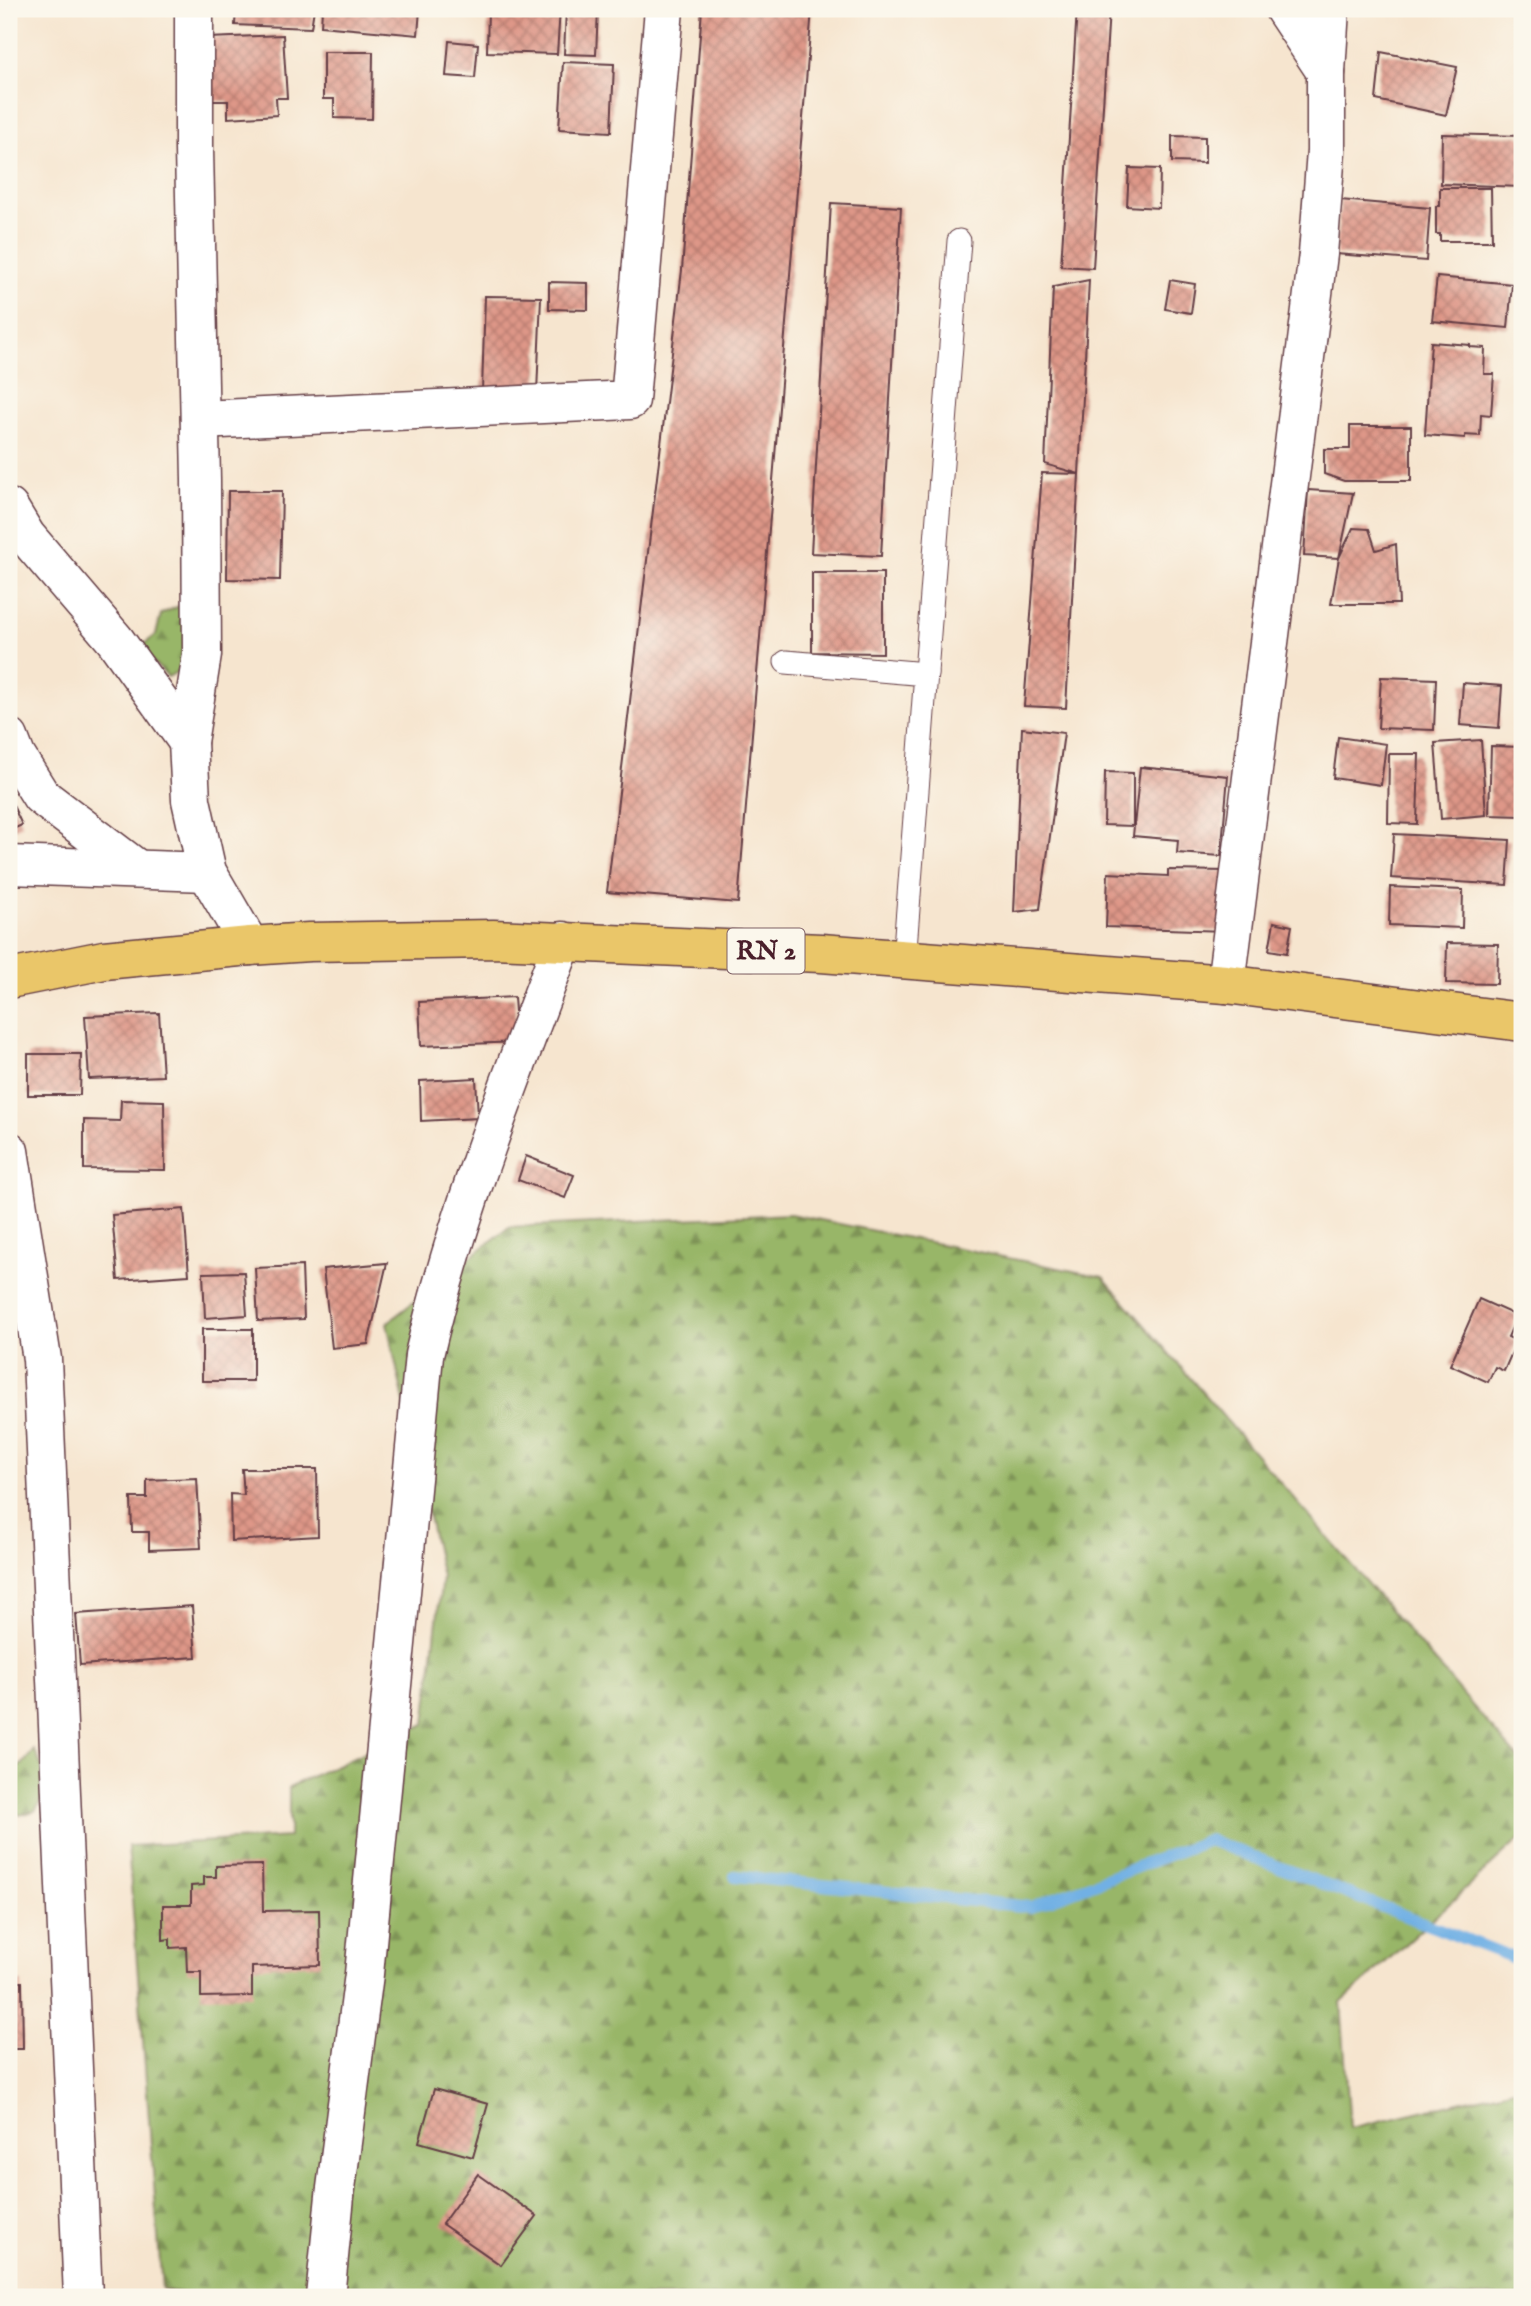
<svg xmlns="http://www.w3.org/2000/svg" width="1531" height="2306" font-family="'IM FELL English',serif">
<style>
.forest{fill:url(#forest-firs);stroke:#716a4a;stroke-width:2}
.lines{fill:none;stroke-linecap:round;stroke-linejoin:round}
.stream{stroke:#71b0e4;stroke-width:12}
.building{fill:url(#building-cross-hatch)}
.service-casing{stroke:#643d44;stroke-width:25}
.minor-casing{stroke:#643d44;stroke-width:41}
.trunk-casing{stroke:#643d44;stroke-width:41}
.service{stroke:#fff;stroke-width:23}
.minor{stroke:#fff;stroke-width:38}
.trunk{stroke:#eac669;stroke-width:38}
.labels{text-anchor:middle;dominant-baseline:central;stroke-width:5;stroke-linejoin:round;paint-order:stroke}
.shield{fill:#fbf7ec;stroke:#7f6065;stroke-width:2}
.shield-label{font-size:26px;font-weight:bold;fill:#4a1f2b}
</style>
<defs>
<pattern id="forest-firs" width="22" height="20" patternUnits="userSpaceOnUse" patternTransform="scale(1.75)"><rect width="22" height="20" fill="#98b668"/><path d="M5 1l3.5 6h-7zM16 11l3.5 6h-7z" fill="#7e9356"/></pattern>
<pattern id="building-cross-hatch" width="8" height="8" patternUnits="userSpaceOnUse" patternTransform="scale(1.75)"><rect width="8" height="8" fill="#de9788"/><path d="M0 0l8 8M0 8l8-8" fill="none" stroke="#b67b6f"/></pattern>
</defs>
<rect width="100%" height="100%" fill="#fbf7ec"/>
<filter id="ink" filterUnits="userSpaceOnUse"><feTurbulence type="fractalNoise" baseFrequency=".0143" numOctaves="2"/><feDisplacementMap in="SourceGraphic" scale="14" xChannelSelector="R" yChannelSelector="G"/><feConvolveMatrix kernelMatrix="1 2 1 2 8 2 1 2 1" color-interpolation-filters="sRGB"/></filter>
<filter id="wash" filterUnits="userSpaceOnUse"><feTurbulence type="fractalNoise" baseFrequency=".00686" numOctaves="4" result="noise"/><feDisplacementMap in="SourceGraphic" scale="28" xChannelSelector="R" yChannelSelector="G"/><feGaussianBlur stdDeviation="1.57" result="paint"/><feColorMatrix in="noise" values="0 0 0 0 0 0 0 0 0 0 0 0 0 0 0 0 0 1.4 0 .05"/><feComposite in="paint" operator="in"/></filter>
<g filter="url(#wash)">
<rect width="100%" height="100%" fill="#f6e5cf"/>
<g class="forest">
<path d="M179 606 191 617 186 667 168 677 139 648 156 635 161 614Z"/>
<path d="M790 1214 1103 1277 1522 1763V1837L1341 2003 1350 2128 1522 2087V2297H198L162 2289 128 1846 289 1837V1787L425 1724 442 1577 387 1323 509 1227Z"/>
<path d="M34 1750C47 1776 51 1785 35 1811L20 1815 9 1810V1769L22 1765Z"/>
</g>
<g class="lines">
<path class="stream" d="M735 1876 1031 1907 1209 1840 1522 1961"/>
</g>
<g id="blocks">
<g class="building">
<path d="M236 9H314L311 28 235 25Z"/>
<path d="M322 9H420L418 35 321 26Z"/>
<path d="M488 9H560L557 54 487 52Z"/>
<path d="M566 9H598L596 55 564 54Z"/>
<path d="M702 9H812L738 903 607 892 682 270Z"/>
<path d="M1077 9H1109L1093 268 1061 266Z"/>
<path d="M1134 9H1156L1155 15 1133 10Z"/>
<path d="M283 35 287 98H276L277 115 228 118V101H211L208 38Z"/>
<path d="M449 41 478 44 475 78 446 76Z"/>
<path d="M323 52H373L372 119 334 118V99H323Z"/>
<path d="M1381 52 1457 67 1446 115 1376 100Z"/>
<path d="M563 62 614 64 611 132 559 129Z"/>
<path d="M1442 134 1522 136V187L1441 184Z"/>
<path d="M1172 136 1205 137V163L1172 162Z"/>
<path d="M1129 168 1160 169 1159 208 1127 206Z"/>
<path d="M1440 188H1491L1492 241H1440V234H1436V206H1440Z"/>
<path d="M1340 200 1430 208 1426 261 1336 254Z"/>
<path d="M831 203 901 207 881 556 811 553Z"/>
<path d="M1437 277 1512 284 1508 328 1432 321Z"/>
<path d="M1089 280 1079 474 1066 708 1024 706 1042 473 1079 474 1045 464 1053 287Z"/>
<path d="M1170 280 1195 284 1191 313 1165 309Z"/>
<path d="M549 282 588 283V310L549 309Z"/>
<path d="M485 296 541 297 537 393 482 391Z"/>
<path d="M1431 342 1470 345V347L1485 348 1484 374H1494L1491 415 1481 414 1480 436 1465 435V438L1425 435Z"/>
<path d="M1350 426H1411V481H1344L1324 474V449H1350Z"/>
<path d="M1308 490 1353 493 1339 558 1353 528 1369 529 1376 550 1396 544 1399 604H1331L1339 558 1304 556Z"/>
<path d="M228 491H282L280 580 227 579Z"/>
<path d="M812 573H883V653L812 652Z"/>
<path d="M1381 677 1436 679 1434 730 1378 728Z"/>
<path d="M1463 683 1502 686 1499 728 1460 725Z"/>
<path d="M1022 728 1064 733 1040 909 1014 912Z"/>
<path d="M1338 737 1386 744 1381 785 1333 778Z"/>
<path d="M1481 740 1486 815 1441 819 1435 743Z"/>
<path d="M1491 746 1522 747V816L1489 815Z"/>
<path d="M1389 754H1419L1417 824 1388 823Z"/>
<path d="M1140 767 1228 776 1221 856 1177 853 1178 840 1133 836Z"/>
<path d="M1105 772 1133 773V826L1104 825Z"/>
<path d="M9 797 22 825 9 831Z"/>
<path d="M1394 834 1510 840 1507 885 1391 878Z"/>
<path d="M1168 870 1227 871 1225 931 1106 927 1108 873 1168 876Z"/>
<path d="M1390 887 1463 890 1462 928 1389 925Z"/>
<path d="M1274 922 1292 926 1287 953 1269 950Z"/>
<path d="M1447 943 1498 944 1497 984 1446 983Z"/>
<path d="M514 997 517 1042 421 1046 419 1002Z"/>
<path d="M159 1013 163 1076 89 1079 85 1016Z"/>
<path d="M28 1054H81L80 1095H28Z"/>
<path d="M476 1078 478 1118 421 1121 420 1081Z"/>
<path d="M121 1100 164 1101 165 1170 84 1169V1120L120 1121Z"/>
<path d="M526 1156 574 1175 565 1198 518 1180Z"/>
<path d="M184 1209 189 1275 118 1280 112 1215Z"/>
<path d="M387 1263 368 1344 332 1348 323 1269Z"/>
<path d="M302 1266 304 1319 258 1321 255 1268Z"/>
<path d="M244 1272 247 1315 205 1318 203 1273Z"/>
<path d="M1479 1299 1517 1316 1508 1337 1517 1341 1504 1371 1495 1367 1488 1382 1450 1365Z"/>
<rect x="202" y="1329" width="51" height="52"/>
<path d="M242 1469H317L318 1536 231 1541 230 1494 244 1495Z"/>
<path d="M197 1478 201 1548 149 1550V1532H132L131 1498H147V1480Z"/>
<path d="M192 1606 196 1657 80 1665 76 1614Z"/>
<path d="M262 1865 263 1911 319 1910 320 1965 252 1967V1996L201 1997V1972H187L186 1947 170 1948V1939L163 1940V1905H191V1886L204 1885V1877H216V1866Z"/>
<path d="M9 1982H22L23 2049H9Z"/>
<path d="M434 2089 488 2104 473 2157 419 2142Z"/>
<path d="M478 2174 537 2216 501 2265 442 2224Z"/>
</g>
</g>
</g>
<g filter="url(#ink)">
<use href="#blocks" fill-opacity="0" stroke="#643d44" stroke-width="2"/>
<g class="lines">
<defs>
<g id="service">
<path d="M786 662 926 674"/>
<path d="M904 961 959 241"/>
</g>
<g id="minor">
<path d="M194 9V149L201 480 202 655 188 742 191 800 207 872 250 946"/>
<path d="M1284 9 1326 72"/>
<path d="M200 420 630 400 664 9"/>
<path d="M9 508 26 536 115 640 188 742"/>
<path d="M9 738 16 756 41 796 137 869"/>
<path d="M9 865 207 872"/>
<path d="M1226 984 1318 254 1326 151V72L1330 9"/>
<path d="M9 1151 42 1359 83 2297"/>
<path d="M325 2297 335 2196 364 1974 424 1355C457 1213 512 1077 563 941"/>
</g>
<path id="trunk" d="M9 979 104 960 250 946 309 942 493 939 821 953 1226 984 1522 1022"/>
</defs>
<use href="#service" class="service-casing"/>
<use href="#minor" class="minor-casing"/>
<use href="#trunk" class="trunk-casing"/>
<use href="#service" class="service"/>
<use href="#minor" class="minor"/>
<use href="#trunk" class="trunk"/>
</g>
</g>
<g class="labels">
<rect class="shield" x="727.5" y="928.5" width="77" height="45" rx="5"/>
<g class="shield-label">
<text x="766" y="951">RN 2</text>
</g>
</g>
<rect width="1531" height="2306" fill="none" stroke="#fbf7ec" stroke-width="35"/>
</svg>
